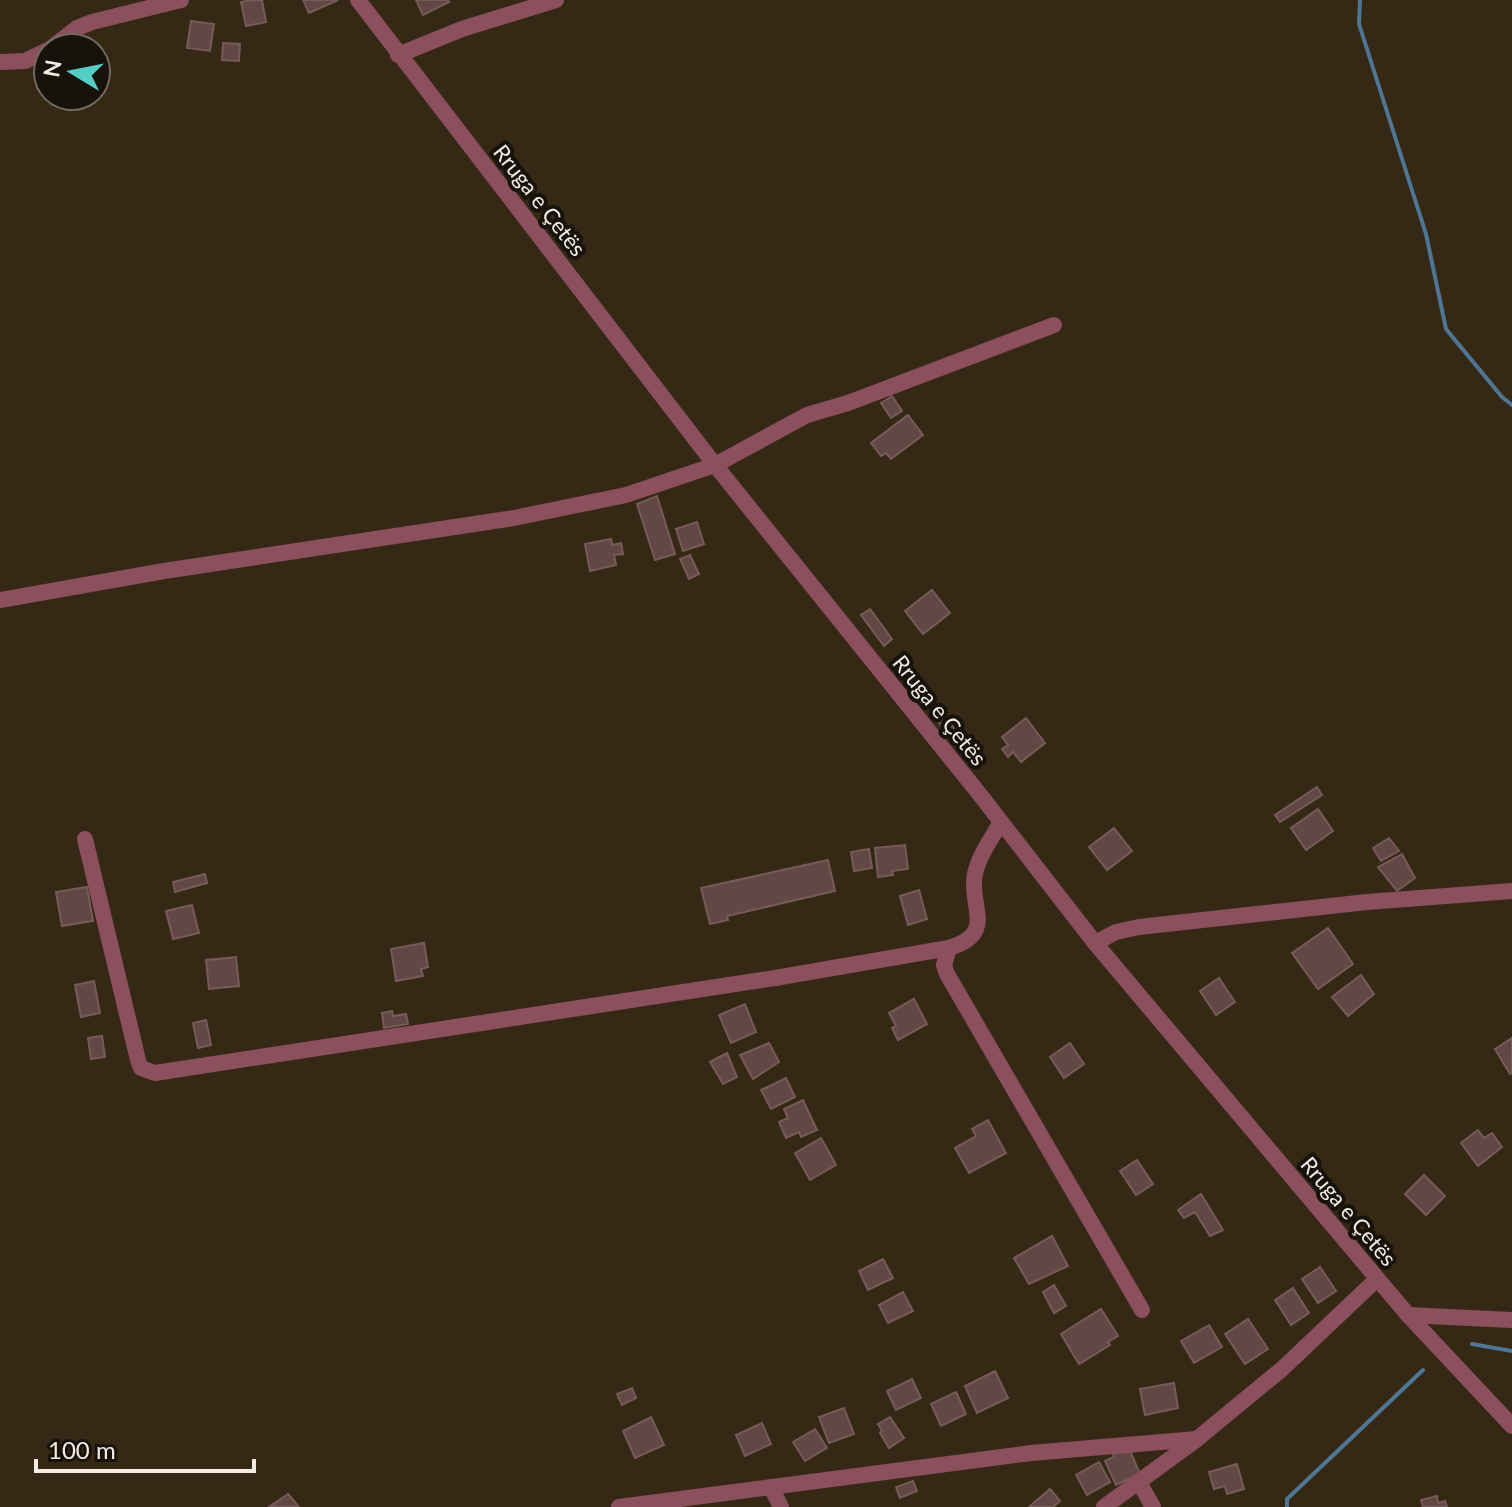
<svg xmlns="http://www.w3.org/2000/svg" width="1512" height="1507" font-family="Lato,sans-serif">
<style>
.lines{fill:none;stroke-linecap:round;stroke-linejoin:round}
.stream{stroke:#4f7694;stroke-width:4}
.building{fill:#624845;stroke:#765b58;stroke-width:2}
.minor{stroke:#8c4f5e;stroke-width:16}
.labels{text-anchor:middle;dominant-baseline:central;stroke-width:8;stroke-linejoin:round;paint-order:stroke}
.street-label{font-size:22px;fill:#f4ece0;stroke:#18130a}
</style>
<rect width="100%" height="100%" fill="#352916"/>
<g class="lines">
<g class="stream">
<path d="M1360 0 1359 24 1426 234 1446 329 1502 397 1512 405"/>
<path d="M1472 1344 1512 1351"/>
<path d="M1287 1507V1499L1423 1370"/>
</g>
</g>
<g class="building">
<path d="M251 0H262L266 22 246 26 241 2Z"/>
<path d="M303 0H338L309 13Z"/>
<path d="M416 0H448L449 2 423 15Z"/>
<path d="M191 21 214 24 210 51 187 48Z"/>
<path d="M223 43 240 44 239 61 222 60Z"/>
<path d="M892 396 902 411 891 418 881 403Z"/>
<path d="M908 415 923 435 891 459 886 453 881 456 871 443Z"/>
<path d="M657 496 675 554 655 560 637 504Z"/>
<path d="M697 522 704 544 683 551 676 529Z"/>
<path d="M611 539 612 545 621 543 623 554 614 555 616 565 590 571 585 544Z"/>
<path d="M690 555 699 574 689 579 680 559Z"/>
<path d="M932 590 950 613 923 634 905 611Z"/>
<path d="M870 609 892 639 884 646 861 615Z"/>
<path d="M941 710 957 733 950 738 934 716Z"/>
<path d="M1026 718 1045 743 1021 762 1013 752 1008 757 1002 749 1008 745 1002 737Z"/>
<path d="M1317 787 1322 795 1280 822 1275 815Z"/>
<path d="M1318 809 1333 831 1306 850 1291 828Z"/>
<path d="M1114 828 1132 851 1107 870 1089 847Z"/>
<path d="M1389 838 1399 851 1381 861 1373 848Z"/>
<path d="M905 845 908 869 892 871 893 875 878 877 875 848Z"/>
<path d="M869 849 872 868 854 871 851 852Z"/>
<path d="M1402 854 1415 878 1397 891 1378 867Z"/>
<path d="M828 860 835 891 727 916 728 920 710 924 701 888Z"/>
<path d="M205 874 207 883 175 892 173 882Z"/>
<path d="M87 887 93 921 62 926 56 892Z"/>
<path d="M919 890 927 919 908 925 900 896Z"/>
<path d="M192 905 199 933 173 939 166 911Z"/>
<path d="M1328 928 1353 964 1318 989 1292 953Z"/>
<path d="M424 943 428 967 421 969 423 976 396 981 391 949Z"/>
<path d="M236 957 239 986 209 989 206 960Z"/>
<path d="M1361 975 1374 994 1348 1016 1332 997Z"/>
<path d="M1219 978 1235 1002 1216 1015 1200 991Z"/>
<path d="M94 981 100 1013 81 1017 75 985Z"/>
<path d="M914 999 927 1024 898 1040 892 1028 896 1026 889 1013Z"/>
<path d="M745 1004 756 1032 731 1043 719 1015Z"/>
<path d="M392 1011 393 1016 406 1014 408 1024 384 1028 382 1013Z"/>
<path d="M206 1020 211 1045 198 1048 193 1023Z"/>
<path d="M102 1036 105 1057 91 1059 88 1038Z"/>
<path d="M1512 1038V1073L1510 1074 1495 1049Z"/>
<path d="M769 1043 779 1062 753 1079 740 1055Z"/>
<path d="M1070 1043 1084 1064 1064 1078 1050 1057Z"/>
<path d="M727 1053 737 1077 723 1084 710 1062Z"/>
<path d="M786 1078 795 1097 771 1109 761 1090Z"/>
<path d="M803 1100 817 1130 801 1137 799 1132 786 1138 779 1122 788 1118 784 1109Z"/>
<path d="M988 1120 1006 1153 969 1173 955 1148 976 1136 972 1129Z"/>
<path d="M1478 1130 1484 1138 1492 1133 1502 1147 1478 1166 1461 1143Z"/>
<path d="M821 1138 836 1165 810 1180 795 1153Z"/>
<path d="M1137 1160 1153 1184 1136 1195 1120 1171Z"/>
<path d="M1424 1175 1445 1196 1426 1215 1405 1194Z"/>
<path d="M1201 1194 1223 1230 1210 1236 1195 1212 1184 1218 1178 1210Z"/>
<path d="M1052 1236 1068 1266 1029 1284 1014 1258Z"/>
<path d="M883 1259 893 1278 868 1290 859 1271Z"/>
<path d="M1320 1267 1336 1291 1318 1303 1302 1279Z"/>
<path d="M1054 1285 1066 1306 1054 1313 1043 1292Z"/>
<path d="M1293 1288 1309 1313 1291 1325 1275 1300Z"/>
<path d="M903 1292 913 1311 888 1323 879 1305Z"/>
<path d="M1101 1309 1118 1336 1108 1342 1110 1345 1079 1364 1061 1334Z"/>
<path d="M1248 1319 1268 1349 1245 1364 1225 1334Z"/>
<path d="M1209 1325 1222 1347 1194 1363 1181 1341Z"/>
<path d="M995 1371 1008 1398 977 1413 965 1386Z"/>
<path d="M912 1379 921 1398 896 1410 887 1391Z"/>
<path d="M1174 1383 1178 1408 1145 1415 1140 1389Z"/>
<path d="M632 1388 636 1398 622 1405 617 1394Z"/>
<path d="M956 1392 966 1414 941 1426 931 1404Z"/>
<path d="M844 1408 854 1434 829 1443 819 1417Z"/>
<path d="M651 1417 664 1445 635 1458 623 1431Z"/>
<path d="M890 1417 904 1438 889 1448 880 1433 882 1431 878 1424Z"/>
<path d="M762 1423 771 1444 745 1456 736 1435Z"/>
<path d="M815 1429 827 1448 805 1461 793 1442Z"/>
<path d="M1128 1446 1140 1474 1116 1485 1105 1461 1114 1457 1112 1452Z"/>
<path d="M1099 1462 1110 1482 1087 1495 1076 1475Z"/>
<path d="M1237 1464 1244 1489 1227 1494 1225 1486 1214 1489 1209 1472Z"/>
<path d="M913 1481 917 1491 900 1498 896 1487Z"/>
<path d="M1050 1489 1060 1501 1053 1507H1029Z"/>
<path d="M288 1494 299 1507 270 1506Z"/>
<path d="M1437 1496 1438 1503 1445 1501 1447 1507H1423L1421 1500Z"/>
</g>
<g class="lines">
<g class="minor">
<path d="M358 0 715 465 981 796 1095 943 1408 1315 1512 1426"/>
<path d="M51 48 77 28 92 22 181 0"/>
<path d="M398 55 462 29 556 0"/>
<path d="M0 62 25 61 48 50"/>
<path d="M0 600 164 571 514 518 626 495 715 465 807 415 848 403 1054 325"/>
<path d="M85 839 138 1060 141 1068 155 1073 775 978 949 948C998 933 968 906 975 874 979 855 992 838 1001 822"/>
<path d="M1095 943 1116 932 1139 927 1367 902 1512 891"/>
<path d="M949 948 944 965 947 974 1142 1310"/>
<path d="M1408 1315 1512 1320"/>
<path d="M1139 1482 1153 1507"/>
<path d="M771 1487 781 1507"/>
<path d="M619 1507 1031 1453 1197 1439 1282 1369 1377 1279"/>
<path d="M1104 1507 1196 1440"/>
</g>
</g>
<g class="labels">
<g class="street-label">
<text transform="translate(540 200) rotate(52)">Rruga e Çetës</text>
<text transform="translate(940 710) rotate(51)">Rruga e Çetës</text>
<text transform="translate(1349 1211) rotate(50)">Rruga e Çetës</text>
</g>
</g>
<g transform="translate(72 72) rotate(280)"><circle r="38" fill="#18130a" stroke="#706a60" stroke-width="2"/>
<path d="M0-6L14 30L0 20L-14 30Z" fill="#54cdc7"/>
<text y="-12" font-size="22" font-weight="bold" text-anchor="middle" fill="#f4ece0">N</text>
</g>
<path d="M36 1459v12h218v-12" fill="none" stroke="#f4ece0" stroke-width="4"/>
<text x="48" y="1459" font-size="24" fill="#f4ece0" stroke="#18130a" stroke-width="6" paint-order="stroke">100 m</text>
</svg>
